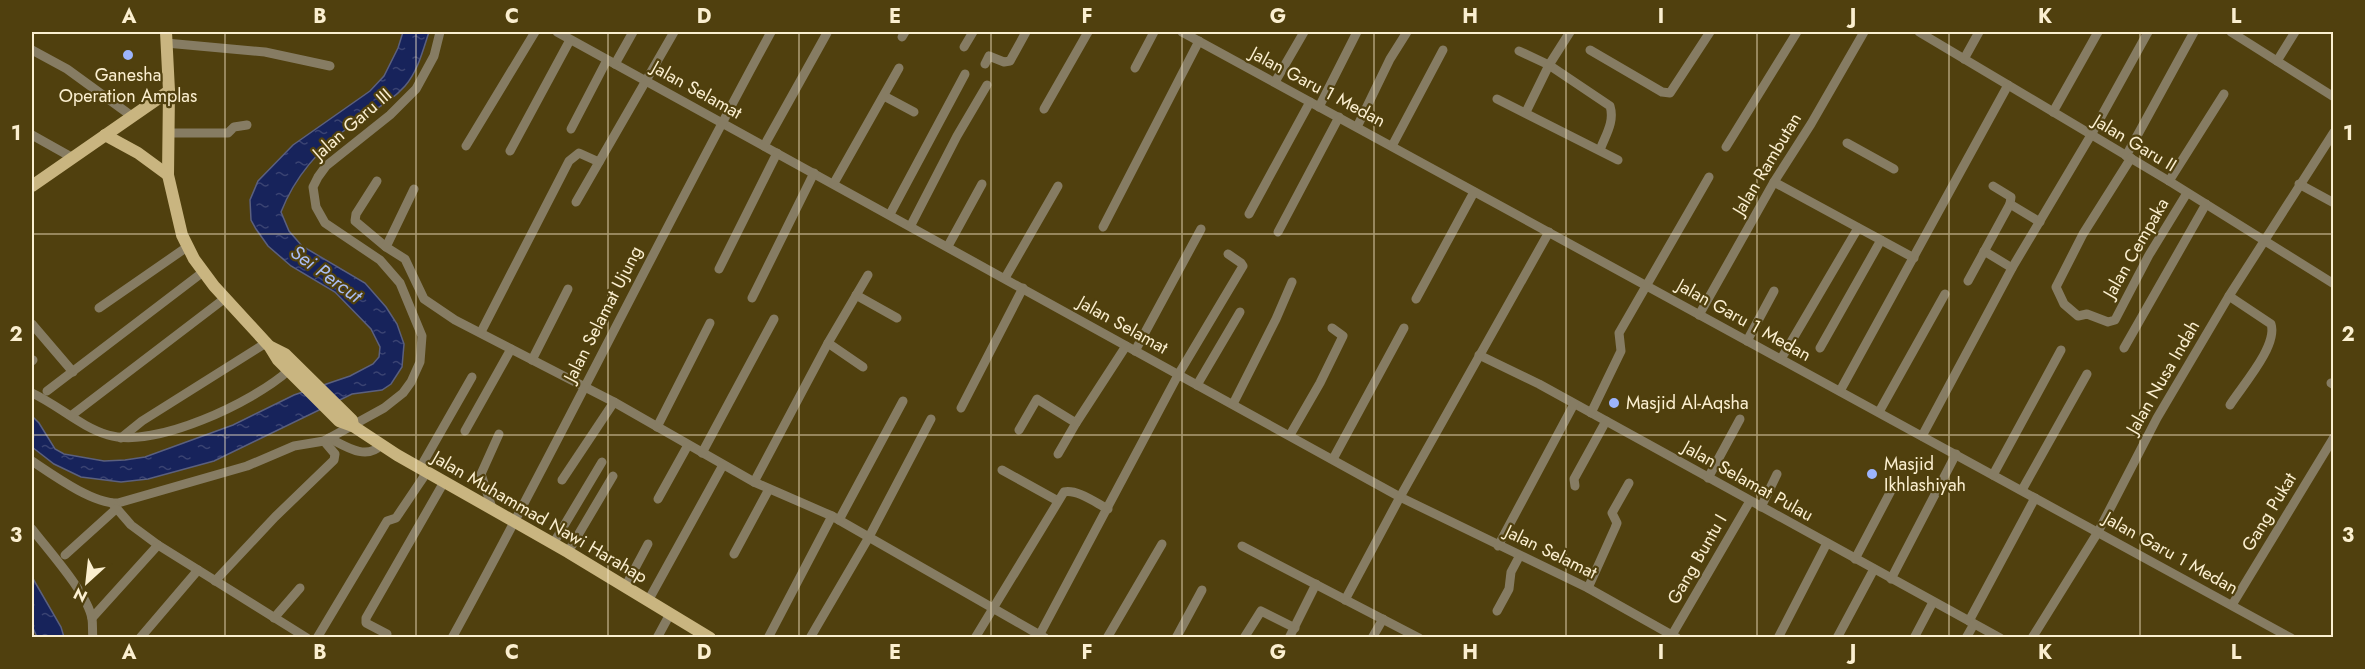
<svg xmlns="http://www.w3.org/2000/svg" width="2365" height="669" font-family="Jost,sans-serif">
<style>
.water{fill:url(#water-ripples);stroke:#5b607e;stroke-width:1.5}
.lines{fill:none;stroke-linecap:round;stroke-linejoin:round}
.minor{stroke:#867c63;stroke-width:9}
.major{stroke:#c9b580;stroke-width:12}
.grid{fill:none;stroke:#fbefd0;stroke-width:1.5;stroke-opacity:0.55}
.poi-dot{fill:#9cb4fd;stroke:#50400e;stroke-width:2}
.labels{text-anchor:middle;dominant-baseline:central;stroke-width:4.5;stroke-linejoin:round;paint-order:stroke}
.poi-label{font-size:18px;fill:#fbefd0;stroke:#50400e;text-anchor:start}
.street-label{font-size:18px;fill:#fbefd0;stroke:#50400e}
.water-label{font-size:20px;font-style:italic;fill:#aabdf3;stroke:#50400e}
.neatline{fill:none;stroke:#fbefd0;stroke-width:2}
.grid-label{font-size:20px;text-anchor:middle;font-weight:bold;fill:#fbefd0}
</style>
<defs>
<pattern id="water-ripples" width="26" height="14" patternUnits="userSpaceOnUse" patternTransform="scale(1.5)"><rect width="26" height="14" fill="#17235b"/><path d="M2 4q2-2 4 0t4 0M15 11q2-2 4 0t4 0" fill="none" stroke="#3a4372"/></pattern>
</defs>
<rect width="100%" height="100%" fill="#50400e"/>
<g class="water">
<path d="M403 32H429C423 50 418 71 405 86 391 102 370 112 353 124 322 146 295 176 281 212L289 231 302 246 365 283 386 307 397 324 404 344 402 367 391 384 382 390 352 394 214 461 148 479 121 482 81 477 54 464 32 447V416L39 423 55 449 64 454 104 461 125 460 145 457 233 425 294 395 350 376 373 364 379 357 380 347 371 329 335 292 291 266 268 246 256 229 251 220 250 200 258 181 293 145 370 91 384 76 398 48Z"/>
<path d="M32 577 61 627 64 637H37L32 626Z"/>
</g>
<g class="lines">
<g class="minor">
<path d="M557 32 1400 497 1588 588 1677 638"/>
<path d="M1182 32 2291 638"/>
<path d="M1919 32 2169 181 2334 284"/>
<path d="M2231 32 2334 97"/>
<path d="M902 37 905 32"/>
<path d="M166 43 265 52 330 66"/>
<path d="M964 47 973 32"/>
<path d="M32 50 67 69 133 117"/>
<path d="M1590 50 1662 92 1670 93 1710 32"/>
<path d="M1519 51 1549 65 1610 106C1615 122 1605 136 1600 150"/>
<path d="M1964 59 1979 32"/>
<path d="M2277 61 2295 32"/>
<path d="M615 64 633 32"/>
<path d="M985 64 989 56 1004 62 1010 61 1026 32"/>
<path d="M1135 68 1154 32"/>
<path d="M1275 82 1304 32"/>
<path d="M884 96 914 112"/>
<path d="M1497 99 1618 160"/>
<path d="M1319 107 1357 32"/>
<path d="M1044 109 1088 32"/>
<path d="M1526 112 1549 65 1570 32"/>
<path d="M2053 112 2098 32"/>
<path d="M1357 127 1390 59 1407 32"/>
<path d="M571 129 607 60"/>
<path d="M169 133H228L234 127 247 125"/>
<path d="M32 135 73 158"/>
<path d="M1847 143 1894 169"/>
<path d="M466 146 535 32"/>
<path d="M764 146 827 33"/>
<path d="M1392 146 1443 50"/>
<path d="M1726 147 1797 32"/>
<path d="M510 151 570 40"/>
<path d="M2126 156 2194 32"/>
<path d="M2131 158 2083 234 2056 287 2064 304 2078 316 2087 314 2108 322 2115 320 2149 255 2187 193"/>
<path d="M377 181 356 214 355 221 386 247"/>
<path d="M2169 181 2224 94"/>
<path d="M1774 182 1914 258"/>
<path d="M834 183 899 68"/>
<path d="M2299 184 2334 203"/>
<path d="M1993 186 2011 197 2010 204 2040 222"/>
<path d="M414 189 386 247 405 259 424 299 455 320 614 402 754 482 832 516 1045 638"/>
<path d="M576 202 674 32"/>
<path d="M890 214 965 74"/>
<path d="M1249 214 1310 102"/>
<path d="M911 225 957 136 987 85"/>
<path d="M1103 227 1199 41"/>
<path d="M1278 232 1339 117"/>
<path d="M948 246 982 184"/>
<path d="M1984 251 2012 268"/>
<path d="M719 269 777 153"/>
<path d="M1005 278 1058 186"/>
<path d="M1968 281 2010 204"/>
<path d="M856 295 897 318"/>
<path d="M2229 296 2271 324C2278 346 2242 386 2230 405"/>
<path d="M752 298 814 173"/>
<path d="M1416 299 1474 192"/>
<path d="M99 308 187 247"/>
<path d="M1699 315 1774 182 1811 124 1864 32"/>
<path d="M32 324 73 372"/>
<path d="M481 332 569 161 579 153 599 162"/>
<path d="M1747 341 1774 291"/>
<path d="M828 343 863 367"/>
<path d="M1820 348 1881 240"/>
<path d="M2124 348 2206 204"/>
<path d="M1135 351 1201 229"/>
<path d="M1479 355 1539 384 2000 638"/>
<path d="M1781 359 1858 228"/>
<path d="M532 360 568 289"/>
<path d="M32 361 33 360"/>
<path d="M2331 383 2334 385"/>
<path d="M1197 385 1240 312"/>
<path d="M47 391 203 272"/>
<path d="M1840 391 2008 85"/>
<path d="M32 393C58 405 81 427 108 435 155 449 253 402 288 371"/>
<path d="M1233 404 1276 319 1292 282"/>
<path d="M961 408 1023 288"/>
<path d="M1879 412 1945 294"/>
<path d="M1591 413 1621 351 1619 333 1709 177"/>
<path d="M72 415 224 299"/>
<path d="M657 427 710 323"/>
<path d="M1019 430 1037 399 1076 423 1126 346"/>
<path d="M465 431 511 349"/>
<path d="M1290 435 1320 383 1343 336 1332 328"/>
<path d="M1922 436 2012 268 2091 135 2148 32"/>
<path d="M121 438 142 421 266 343"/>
<path d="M329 438C345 446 366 461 381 445"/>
<path d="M702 453 774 319"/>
<path d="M1058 454 1076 423"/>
<path d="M1333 459 1404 328"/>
<path d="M32 461C53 475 93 504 118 503L247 466 294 446 324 441 384 408 403 393 411 382 420 362 422 336 400 283 380 260 325 223 316 207 313 187 318 177 326 166 390 115 416 89 434 56 440 32"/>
<path d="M420 468 472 377"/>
<path d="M1002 470 1058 501"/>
<path d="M1993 475 2061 350"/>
<path d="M1708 478 1740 419"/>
<path d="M562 480 614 402"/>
<path d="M754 482 828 343 868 275"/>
<path d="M1575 486 1574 479 1606 421"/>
<path d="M2022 490 2087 374"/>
<path d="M658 499 688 445"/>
<path d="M112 503 131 525 158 545 307 638"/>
<path d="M1761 507 1777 474"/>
<path d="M492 508 481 474 499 434"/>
<path d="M839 520 903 401"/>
<path d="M32 529C48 550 88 594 92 619 93 625 92 631 93 638"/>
<path d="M553 544 602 462"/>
<path d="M1242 546 1419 638"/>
<path d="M1498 546 1574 404"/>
<path d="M568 552 613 476"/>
<path d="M734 554 769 489"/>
<path d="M65 555 116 509"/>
<path d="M1855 559 1893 487"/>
<path d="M1891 579 1956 454"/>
<path d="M215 581 275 517 334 460 335 454 324 441"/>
<path d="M625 587 648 544"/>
<path d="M1588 588 1615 528 1617 523 1612 513 1629 483"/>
<path d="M1345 600 1400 497 1549 232"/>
<path d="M648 601 723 465"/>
<path d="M2232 605 2334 437"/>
<path d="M1497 611 1509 589 1511 572 1519 557"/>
<path d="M92 618 158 545"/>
<path d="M274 618 300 588"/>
<path d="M1969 621 2035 498"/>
<path d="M387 634 366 623V618L444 482"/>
<path d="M1040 634 1178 375 1243 266 1241 263 1228 254"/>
<path d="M1672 635 1750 501"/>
<path d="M140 638 198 570"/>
<path d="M317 638 387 521 396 518 427 472"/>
<path d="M452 638C562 437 662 232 771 32"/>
<path d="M657 638 670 614"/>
<path d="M768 638 832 516"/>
<path d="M810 638 869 537 931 419"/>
<path d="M975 638 1064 492C1077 489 1096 503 1108 509"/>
<path d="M1107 638 1162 544"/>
<path d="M1176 638 1202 590"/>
<path d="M1244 638 1261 611 1295 628"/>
<path d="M1289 638 1316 584"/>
<path d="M1372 638 1383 619"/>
<path d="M1778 638 1827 543"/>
<path d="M1837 638 1874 569"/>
<path d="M1914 638 1933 602"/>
<path d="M1966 638 1974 624"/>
<path d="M2032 638 2098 532 2157 418 2229 296 2334 132"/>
</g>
<g class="major">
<path d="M166 32 169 91 168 175 182 235 194 259 214 286 270 347 278 360 339 421 353 426 397 455 568 552 710 638"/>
<path d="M105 135 138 153 168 175"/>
<path d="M32 186 169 91"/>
<path d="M271 347 285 354 352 420 353 426"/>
</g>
</g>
<path class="grid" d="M225 32V638M416 32V638M608 32V638M799 32V638M991 32V638M1182 32V638M1374 32V638M1566 32V638M1757 32V638M1949 32V638M2140 32V638M32 234H2334M32 435H2334"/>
<g class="poi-dot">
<circle cx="128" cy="55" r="6"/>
<circle cx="1614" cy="403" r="6"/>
<circle cx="1872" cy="474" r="6"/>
</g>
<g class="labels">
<g class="poi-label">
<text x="128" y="75" text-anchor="middle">Ganesha<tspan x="128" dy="21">Operation Amplas</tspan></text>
<text x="1626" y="403">Masjid Al-Aqsha</text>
<text x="1884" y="464">Masjid<tspan x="1884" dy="21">Ikhlashiyah</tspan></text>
</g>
<g class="street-label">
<text transform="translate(1318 87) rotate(28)">Jalan Garu 1 Medan</text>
<text transform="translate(697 90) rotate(29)">Jalan Selamat</text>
<text transform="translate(352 124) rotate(-41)">Jalan Garu III</text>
<text transform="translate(2135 143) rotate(31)">Jalan Garu II</text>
<text transform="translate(1767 164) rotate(-59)">Jalan Rambutan</text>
<text transform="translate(2136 248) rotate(-60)">Jalan Cempaka</text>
<text transform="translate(603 314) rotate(-63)">Jalan Selamat Ujung</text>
<text transform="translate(1744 320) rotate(29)">Jalan Garu 1 Medan</text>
<text transform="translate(1123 325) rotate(29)">Jalan Selamat</text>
<text transform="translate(2163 377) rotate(-60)">Jalan Nusa Indah</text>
<text transform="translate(1748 481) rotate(29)">Jalan Selamat Pulau</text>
<text transform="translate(2269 512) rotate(-59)">Gang Pukat</text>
<text transform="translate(540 517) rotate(30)">Jalan Muhammad Nawi Harahap</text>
<text transform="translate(1551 552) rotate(26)">Jalan Selamat</text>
<text transform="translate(2171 553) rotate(29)">Jalan Garu 1 Medan</text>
<text transform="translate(1697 559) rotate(-60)">Gang Buntu I</text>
</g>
<g class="water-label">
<text transform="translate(326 274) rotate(36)">Sei Percut</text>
</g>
</g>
<rect width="2365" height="669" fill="none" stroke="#50400e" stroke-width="66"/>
<g transform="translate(87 582) rotate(207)" stroke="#50400e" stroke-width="4.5" paint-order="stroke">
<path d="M0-4.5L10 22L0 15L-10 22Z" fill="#fbefd0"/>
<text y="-9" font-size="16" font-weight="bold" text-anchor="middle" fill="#fbefd0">N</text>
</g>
<rect x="33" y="33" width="2299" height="603" class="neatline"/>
<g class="grid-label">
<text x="129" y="23">A</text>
<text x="320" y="23">B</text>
<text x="512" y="23">C</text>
<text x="704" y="23">D</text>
<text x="895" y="23">E</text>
<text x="1087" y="23">F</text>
<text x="1278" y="23">G</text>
<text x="1470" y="23">H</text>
<text x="1661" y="23">I</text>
<text x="1853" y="23">J</text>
<text x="2045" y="23">K</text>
<text x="2236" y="23">L</text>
<text x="16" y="140">1</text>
<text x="2348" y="140">1</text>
<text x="16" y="341">2</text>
<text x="2348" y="341">2</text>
<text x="16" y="542">3</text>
<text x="2348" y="542">3</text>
<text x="129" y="659">A</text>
<text x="320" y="659">B</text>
<text x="512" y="659">C</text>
<text x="704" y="659">D</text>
<text x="895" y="659">E</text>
<text x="1087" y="659">F</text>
<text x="1278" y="659">G</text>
<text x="1470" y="659">H</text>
<text x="1661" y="659">I</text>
<text x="1853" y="659">J</text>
<text x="2045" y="659">K</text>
<text x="2236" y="659">L</text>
</g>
</svg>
